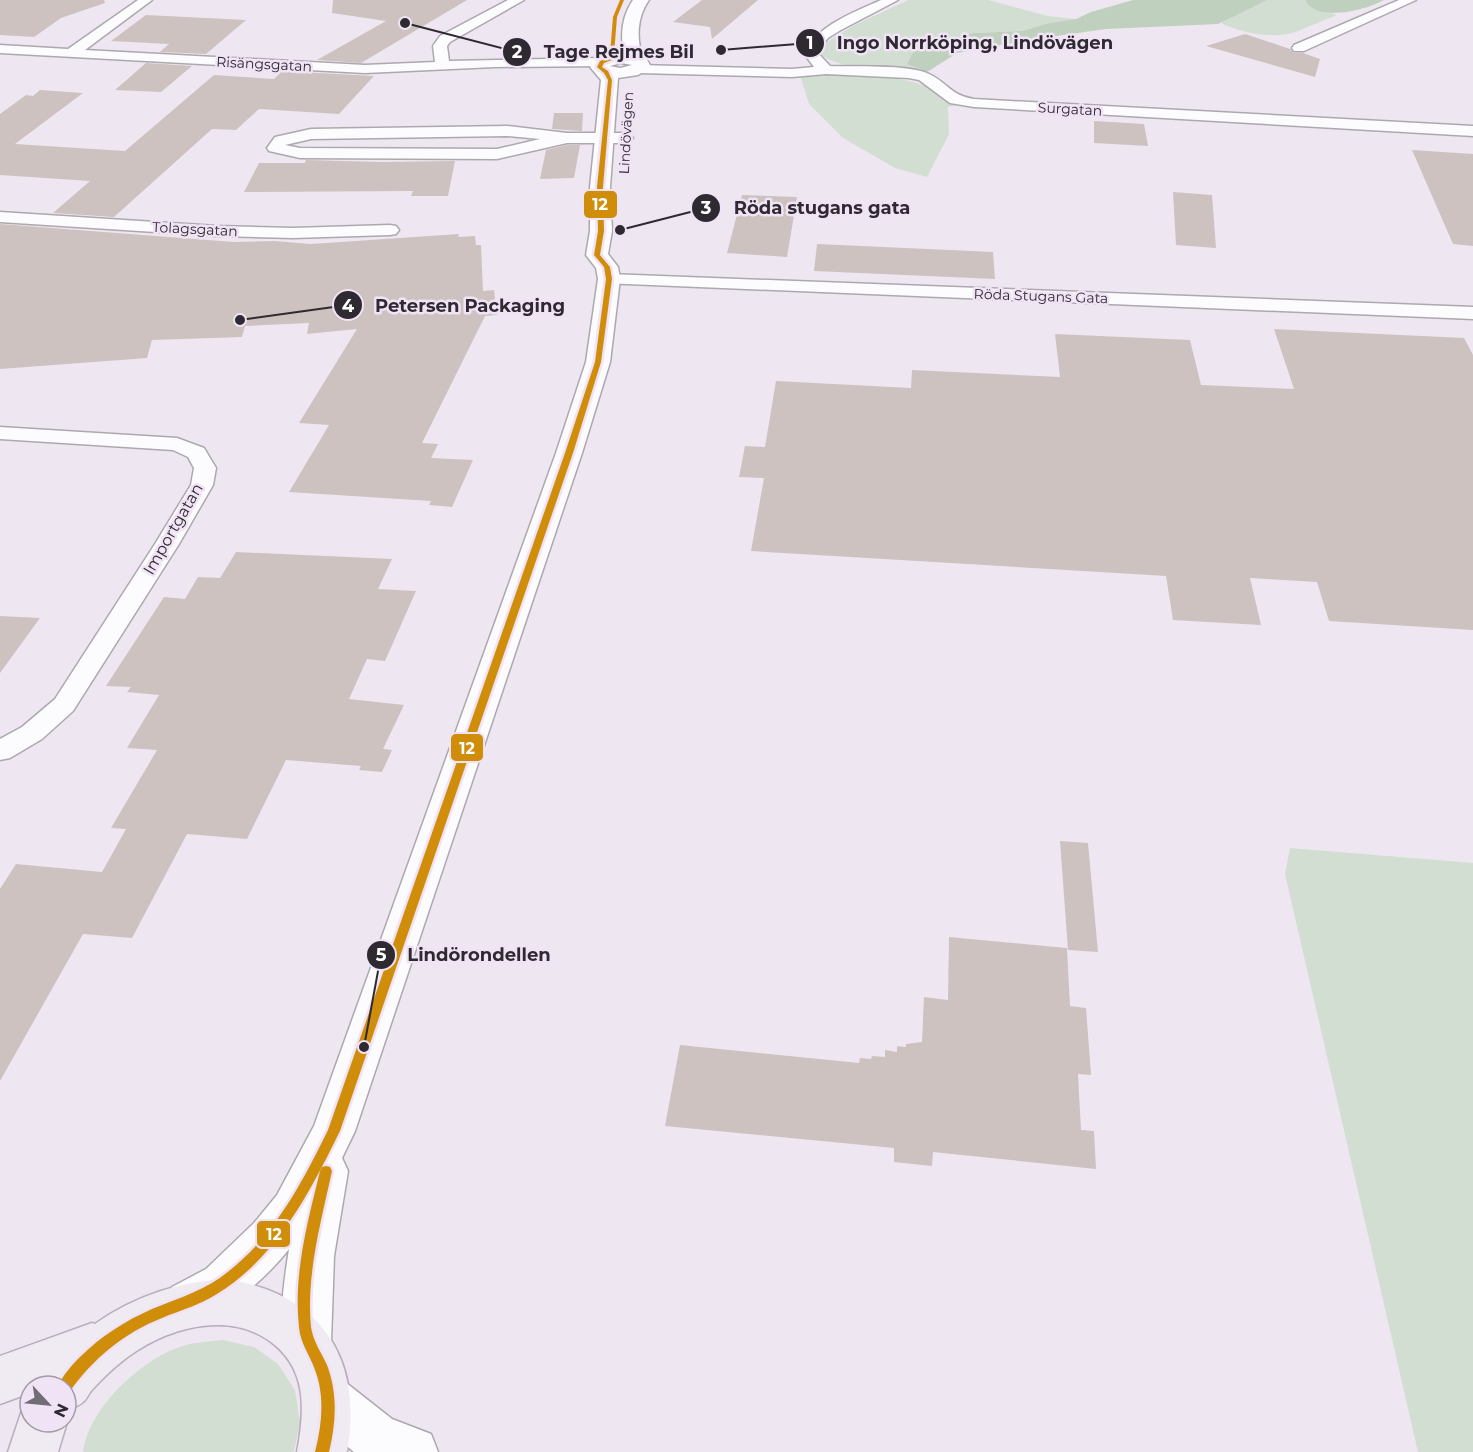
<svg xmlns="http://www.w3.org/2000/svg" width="1473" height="1452" font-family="Montserrat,sans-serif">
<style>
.green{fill:#d2ded2}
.forest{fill:#bfd0be}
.building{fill:#cdc2c0}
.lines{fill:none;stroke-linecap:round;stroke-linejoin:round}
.street-casing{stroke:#ada8af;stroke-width:3}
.secondary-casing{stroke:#ada8af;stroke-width:3}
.primary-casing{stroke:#baadbf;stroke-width:3}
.street{fill:#fcfbfd;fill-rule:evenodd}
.secondary{fill:#fcfbfd;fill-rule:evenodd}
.primary{fill:#f0eaf3;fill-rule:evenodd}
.bus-1-casing{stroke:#f0e3f5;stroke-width:5}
.bus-1{fill:#cf8d0a;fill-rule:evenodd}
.labels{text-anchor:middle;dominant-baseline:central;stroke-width:5;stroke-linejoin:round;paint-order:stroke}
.far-street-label{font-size:14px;fill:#2f2a31;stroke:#f0e3f5}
.street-label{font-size:16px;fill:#2f2a31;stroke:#f0e3f5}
.leader{fill:none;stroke:#2f2a31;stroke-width:2}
.callout-dot{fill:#2f2a31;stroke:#f0e3f5;stroke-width:2}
.mark-label{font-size:18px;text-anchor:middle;font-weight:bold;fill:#fff}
.callout-label{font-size:18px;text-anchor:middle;font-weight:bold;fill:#2f2a31;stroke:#f0e3f5;stroke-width:5;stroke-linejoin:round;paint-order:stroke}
.line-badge{stroke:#f0e3f5;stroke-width:2}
.badge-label{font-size:16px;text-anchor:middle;font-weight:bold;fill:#fff}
</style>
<rect width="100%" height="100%" fill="#eee7f1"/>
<g class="green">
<path d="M908 0H988L1048 16 1076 19 1049 23 1022 31 973 33 908 64 919 69 912 70C886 68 837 71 818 52 837 29 881 14 908 0Z"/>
<path d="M1267 0H1305L1311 6 1337 15C1324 20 1311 26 1298 31 1276 40 1242 33 1221 23L1232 15Z"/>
<path d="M800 75C840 75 885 72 923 85 936 90 948 98 961 104L948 107 949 134 927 177 895 168 843 138 809 104Z"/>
<path d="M1290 848 1473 863V1452H1418L1285 874Z"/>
<path d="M223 1340 254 1347 278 1364 295 1390 300 1422 294 1452H83C88 1407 147 1353 190 1344 201 1342 212 1341 223 1340Z"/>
</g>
<g class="forest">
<path d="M1133 0H1267L1218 24 1106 29 1035 39 957 53 927 72 907 64 914 51 973 33 1022 31 1049 23 1076 19 1091 12Z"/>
<path d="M1305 0H1384C1367 10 1316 23 1305 0Z"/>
</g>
<g class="building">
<path d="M0 0H104L105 3 61 18 34 37 0 35Z"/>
<path d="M333 0H467L361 63 317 60 386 21 332 13Z"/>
<path d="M702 0H758L712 39 710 27 673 22Z"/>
<path d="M146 15 246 20 206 54 160 52 169 44 111 41Z"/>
<path d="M1245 34 1290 49 1294 53H1303L1320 59 1315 77 1206 46Z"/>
<path d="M146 63 192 66 161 92 115 90Z"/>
<path d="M282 71 374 76 339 114 259 109 236 130 212 129 114 217 53 213 90 181 0 175V114L26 95 33 96 40 90 83 93 15 144 125 151 214 75 274 79Z"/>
<path d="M554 113H583L582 131 552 129Z"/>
<path d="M1094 121 1144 124 1148 146 1094 143Z"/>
<path d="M567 145H580L574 178 540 179 546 150Z"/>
<path d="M1412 150 1473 154V246L1453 244Z"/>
<path d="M306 160 381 162 455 161 448 196H411L413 191 244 192 259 163H305Z"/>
<path d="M1173 192 1212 195 1216 248 1176 245Z"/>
<path d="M742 195 797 197 787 257 727 253Z"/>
<path d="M0 224 234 242 274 241 311 244 459 234 458 237 475 236 476 245H481L483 291 494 290 497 315 485 316 422 443 438 444 431 458 473 460 452 507 429 505 431 501 289 492 329 425 299 423 357 329 307 334 309 323 245 326 242 337 152 340 147 358 0 369Z"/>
<path d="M817 244 993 252 995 279 814 271Z"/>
<path d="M1274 329 1464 338 1473 355V630L1329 621 1317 582 1250 578 1261 625 1173 620 1166 576 751 551 764 478 739 477 745 446 765 447 776 381 911 388 912 370 1060 377 1055 334 1190 340 1201 385 1294 389Z"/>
<path d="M236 552 392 559 378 589 416 591 385 661 367 659 349 699 404 705 383 749 392 750 382 772 359 770 361 766 286 760 247 839 187 834 132 938 83 934 0 1081V889L16 864 102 872 126 829 111 828 157 750 127 748 159 695 127 692 131 687 106 686 164 597 185 599 198 577 220 578Z"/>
<path d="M0 616 40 618 0 673Z"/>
<path d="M1060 841 1088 843 1098 952 1068 950Z"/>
<path d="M949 937 1067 948 1070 1006 1086 1008 1091 1075 1078 1074 1081 1130 1094 1131 1096 1169 933 1152 932 1166 894 1162V1148L665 1126 680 1045 859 1063 860 1058 871 1059 872 1056 885 1057V1050L897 1052V1046L906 1047V1044L922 1042 924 997 948 1000Z"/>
</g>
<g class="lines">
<defs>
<g id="street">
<path d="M138 0H152L85 50 365 65 435 62 433 46 440 36 508 0H524L450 42 447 46 449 61 602 58 609 62 602 66 495 67 365 73 0 53V45L68 49Z"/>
<path d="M881 0H898L839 31 828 38 817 52 830 66C854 67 909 64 929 74 948 83 950 95 974 99L1473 126V136L974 107 950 103 919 80 909 78 826 74 792 77 639 73 632 69 639 65 792 69 814 67 803 52C821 24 852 13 881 0Z"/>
<path d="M1399 0H1416L1304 51H1294L1292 48 1294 45Z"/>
<path d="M507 126 567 133H625L633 138 625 143H567L497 159 300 158 269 151 267 148 275 137 311 129ZM507 136 540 139 497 149 300 148 285 145 311 139Z"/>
<path d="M0 212 217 226 293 228 390 225 396 226 399 230 396 234 390 235 293 238 217 236 0 222Z"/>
<path d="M609 274 1473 307V319L603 283 600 279 603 275Z"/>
<path d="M0 427 177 438 204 448 216 468 213 485 179 544 73 711 42 739 10 758 0 760V739L22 727 55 699 155 544 191 485 194 468 188 457 173 450 0 439Z"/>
</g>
<g id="secondary">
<path d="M633 0H649C637 17 636 39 643 58H646L651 67 638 75 618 78 610 187 612 231 608 254 618 267 620 279 610 362 582 453 355 1131 342 1158 348 1171 334 1256 331 1342 324 1358 307 1365 290 1358C276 1326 284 1283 289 1249 263 1282 228 1310 189 1325L172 1319 166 1303 172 1287 206 1269 254 1223 277 1195 314 1126 556 453 586 362 598 279 596 268 586 255 590 231V187L601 80 590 67 601 56 624 54C620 35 622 16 633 0ZM621 63 632 65 620 68 610 66Z"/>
<path d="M328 1375 345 1382 392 1419 431 1434 438 1452H354L311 1416 303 1399 311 1382Z"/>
</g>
<g id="primary">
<path d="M230 1280C324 1295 363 1362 347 1452H297C304 1414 308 1374 276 1346 231 1307 162 1328 120 1363 110 1371 100 1381 91 1391 88 1395 86 1400 83 1402 79 1406 71 1408 66 1410V1386H30V1393L0 1404V1356L92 1323 95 1324C133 1297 183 1279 230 1280Z"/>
<path d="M30 1402V1422H66V1420L67 1422 58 1452H8L24 1404Z"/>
</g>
</defs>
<use href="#street" class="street-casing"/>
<use href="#secondary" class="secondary-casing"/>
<use href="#primary" class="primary-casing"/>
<use href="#street" class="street"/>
<use href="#secondary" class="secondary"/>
<use href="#primary" class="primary"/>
<defs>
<g id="bus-1">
<path d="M620 0H624L617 17 614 54 612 60 604 63 602 67 608 71 612 80 603 187 604 231 600 255 610 267 612 279 601 362 573 453 340 1131C310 1192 277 1257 217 1294 200 1305 181 1310 162 1318 124 1333 94 1358 70 1391L66 1392V1386H58C63 1375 72 1365 80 1357 101 1336 125 1321 152 1309 179 1298 206 1290 229 1271 275 1235 303 1181 328 1130L565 453 595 362 606 279 604 267 594 255 598 231 597 187 608 80 604 73 597 67 600 61 608 58 610 54 613 17Z"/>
<path d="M326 1166 330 1167 332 1171C321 1222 306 1275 311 1327 313 1341 321 1352 327 1365 338 1394 336 1423 329 1452H315C322 1425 325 1396 315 1370 310 1355 300 1343 299 1327 293 1274 308 1221 320 1171L322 1167Z"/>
</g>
</defs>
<use href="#bus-1" class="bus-1-casing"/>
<use href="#bus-1" class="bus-1"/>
</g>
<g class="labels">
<g class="far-street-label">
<text transform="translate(264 64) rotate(3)">Risängsgatan</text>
<text transform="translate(1070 109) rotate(3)">Surgatan</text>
<text transform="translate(626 133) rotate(-87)">Lindövägen</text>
<text transform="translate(195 229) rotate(3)">Tolagsgatan</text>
<text transform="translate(1041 296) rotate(2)">Röda Stugans Gata</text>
</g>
<g class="street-label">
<text transform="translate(173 529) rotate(-60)">Importgatan</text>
</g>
</g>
<path class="leader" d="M721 50L810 43M405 23L517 52M620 230L706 208M240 320L348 305M364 1047L381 955"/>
<g class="callout-dot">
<circle cx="721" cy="50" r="6"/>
<circle cx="405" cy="23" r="6"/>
<circle cx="620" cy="230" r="6"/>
<circle cx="240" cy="320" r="6"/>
<circle cx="364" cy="1047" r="6"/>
<circle cx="810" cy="43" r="15"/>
<circle cx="517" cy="52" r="15"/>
<circle cx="706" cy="208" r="15"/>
<circle cx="348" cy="305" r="15"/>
<circle cx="381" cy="955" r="15"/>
</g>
<g class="mark-label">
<text x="810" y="49">1</text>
<text x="517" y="58">2</text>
<text x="706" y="214">3</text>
<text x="348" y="312">4</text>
<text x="381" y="961">5</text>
</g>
<g class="callout-label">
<text x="975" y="49">Ingo Norrköping, Lindövägen</text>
<text x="619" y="58">Tage Rejmes Bil</text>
<text x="822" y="214">Röda stugans gata</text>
<text x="470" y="312">Petersen Packaging</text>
<text x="479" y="961">Lindörondellen</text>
</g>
<g class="line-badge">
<rect x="583" y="190" width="35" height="29" rx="6" fill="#cf8d0a"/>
<rect x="450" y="733" width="34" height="29" rx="6" fill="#cf8d0a"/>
<rect x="256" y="1220" width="35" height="28" rx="6" fill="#cf8d0a"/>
</g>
<g class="badge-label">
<text x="600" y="210">12</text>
<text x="467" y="754">12</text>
<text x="274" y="1240">12</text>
</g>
<g transform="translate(48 1404) rotate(116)"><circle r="28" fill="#f0e3f5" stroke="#a399a7" stroke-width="1.5"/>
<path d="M0-4.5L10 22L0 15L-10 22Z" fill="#726c74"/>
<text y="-9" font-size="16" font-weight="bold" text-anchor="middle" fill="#2f2a31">N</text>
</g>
</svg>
